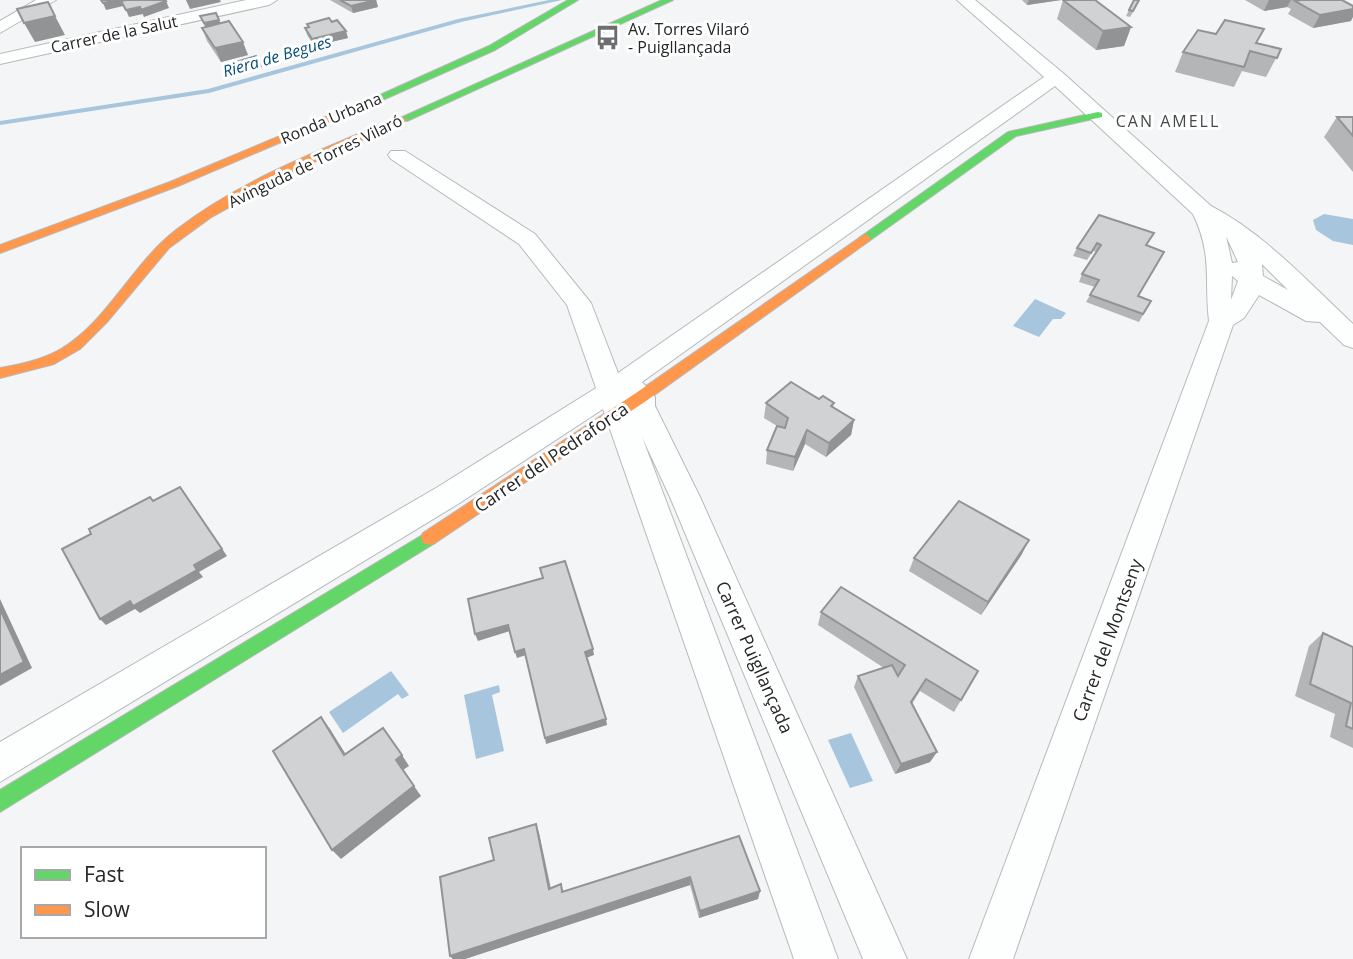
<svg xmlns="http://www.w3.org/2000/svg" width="1353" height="959" font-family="'Open Sans',sans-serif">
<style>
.water{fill:#a7c5dd}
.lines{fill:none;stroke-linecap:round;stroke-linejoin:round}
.stream{fill:#a7c5dd;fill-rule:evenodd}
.street-casing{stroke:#b8b9ba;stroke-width:2}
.fast-casing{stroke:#b8b9ba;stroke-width:2}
.slow-casing{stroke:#b8b9ba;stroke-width:2}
.street{fill:#fdfefe;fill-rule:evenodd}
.fast{fill:#63d668;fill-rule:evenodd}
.slow{fill:#ff974d;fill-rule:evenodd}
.wall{fill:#b4b5b6}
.shaded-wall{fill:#929394}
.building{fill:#d1d2d4;stroke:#929394;stroke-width:2}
.labels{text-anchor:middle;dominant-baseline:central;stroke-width:6;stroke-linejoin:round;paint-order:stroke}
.far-poi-label{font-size:16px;fill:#242627;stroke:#fff;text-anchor:start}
.far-street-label{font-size:16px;fill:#242627;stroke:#fff}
.far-water-label{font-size:16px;font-style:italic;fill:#064e79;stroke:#fff}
.far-neighbourhood-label{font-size:16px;letter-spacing:2px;fill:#46494c;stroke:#fff}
.street-label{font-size:18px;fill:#242627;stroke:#fff}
</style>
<rect width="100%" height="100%" fill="#f3f5f7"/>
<g class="water">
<path d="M1324 214 1353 219V245L1333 241 1316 230 1313 220Z"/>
<path d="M1035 299 1066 313 1061 319H1053L1039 337 1013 326Z"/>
<path d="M391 671 409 695 402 699 398 694 343 733 329 712Z"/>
<path d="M499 685 500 692 492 695 504 751 476 759 464 695Z"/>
<path d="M851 733 873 781 850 788 828 740Z"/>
</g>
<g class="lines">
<path class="stream" d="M549 0H562L461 22 209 93 0 125V121L208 89 458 19Z"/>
<defs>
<g id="street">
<path d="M36 0H56L0 33V21Z"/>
<path d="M246 0H277L269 5 0 64V54Z"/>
<path d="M957 0H975L1063 73 1211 206C1265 234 1308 282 1353 324V348L1344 345 1320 322 1306 321 1259 295 1244 318 1233 325 1013 959H969L1209 321C1204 278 1213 256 1193 214L1055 86 642 382 655 397V406L700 497 907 959H863L670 497 642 437 838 959H794L603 409 458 504 0 782V742L436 488 596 388 567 305 519 244 391 159 388 155 391 151H405L535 234 591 303 618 373 1044 77ZM1226 236 1238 262 1232 263ZM1262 264 1288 290 1263 276ZM1232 276 1238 281 1231 300Z"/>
</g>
<g id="fast">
<path d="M568 0H578L495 50 369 106 360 104 489 46Z"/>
<path d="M662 0H673L407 121 398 119Z"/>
<path d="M1098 112 1102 113V117L1016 136 869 241 865 242 859 238 1008 132Z"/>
<path d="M429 531 435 533 437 538 435 543 0 812V790Z"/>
</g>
<g id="slow">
<path d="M361 102 370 104 178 186 0 253V245L170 182Z"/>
<path d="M399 117 408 119 292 172 210 218 169 248 107 322 80 349 54 364 0 378V368C21 364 42 360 61 349 108 321 132 264 176 230 242 179 323 149 399 117Z"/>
<path d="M865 234 871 238 869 241 646 401 435 543 429 545 423 543 421 538 423 533 636 393Z"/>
</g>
</defs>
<use href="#street" class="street-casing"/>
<use href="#fast" class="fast-casing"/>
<use href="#slow" class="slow-casing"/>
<use href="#street" class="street"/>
<use href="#fast" class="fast"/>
<use href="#slow" class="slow"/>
</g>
<g class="wall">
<path d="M330 0H376L378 7 353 13Z"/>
<path d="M1022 0H1061L1027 5Z"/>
<path d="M1063 0 1131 27 1124 46 1096 50 1057 19Z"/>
<path d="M1134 0H1140L1130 17 1126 16Z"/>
<path d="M1245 0H1342L1351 21 1313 28 1288 14 1291 9 1287 7 1264 11Z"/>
<path d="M200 16 221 23 248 55 221 62 207 41 202 28 205 27Z"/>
<path d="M307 24 348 38 314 46 307 35 305 28 308 27Z"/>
<path d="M1256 43 1281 49 1266 77 1242 71 1234 87 1175 72 1183 52Z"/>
<path d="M1337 117H1353V172L1324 137Z"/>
<path d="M1099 215 1147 246 1139 296 1151 301 1139 322 1086 302 1095 287 1079 282 1082 274 1096 252 1093 251 1087 260 1073 256 1077 248Z"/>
<path d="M819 399 834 403 833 408 854 420 851 435 826 457 805 444 793 471 766 464 767 450 777 426 764 418 766 403Z"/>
<path d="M1022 554 981 615 909 571 914 558Z"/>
<path d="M821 612 978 671 954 712 920 691 912 704 937 752 930 762 895 774 854 687 858 676 884 668 818 625Z"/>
<path d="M1323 633 1353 647V748L1330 737 1335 714 1295 696 1309 646Z"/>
<path d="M536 824 539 833 551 888 561 884 564 892 739 836 760 891 758 899 699 918 690 885 465 959H453L450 956 494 860Z"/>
</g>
<g class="shaded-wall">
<path d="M117 0H126L128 5 106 10 103 3Z"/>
<path d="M186 0H220L221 2 190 9Z"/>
<path d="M376 0 378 7 353 13 351 6Z"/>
<path d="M1029 0H1061L1027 5Z"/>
<path d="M1269 0H1291L1287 7 1264 11Z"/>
<path d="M166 1 169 8 144 17 141 10Z"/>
<path d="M140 7 143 14 129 17 126 10Z"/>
<path d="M1353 9V17L1351 21 1313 28 1320 15Z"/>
<path d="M55 16 65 35 35 42 24 23Z"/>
<path d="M219 20 222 27 207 30 204 23Z"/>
<path d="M1131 27 1124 46 1096 50 1103 31Z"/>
<path d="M346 31 348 38 314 46 312 39Z"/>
<path d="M243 42 248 55 221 62 215 48Z"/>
<path d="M259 60 262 67 245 71 242 64Z"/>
<path d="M854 420 851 435 826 457 829 443Z"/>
<path d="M807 430 805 444 793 471 795 457Z"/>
<path d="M180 487 227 556 199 572 203 577 140 613 135 609 106 625 100 619 194 565Z"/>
<path d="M1029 540 1022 554 981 615 988 602Z"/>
<path d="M0 599 32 668 0 686Z"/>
<path d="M508 625 510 631 478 641 475 634Z"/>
<path d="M524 649 526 655 517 658 515 652Z"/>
<path d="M593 649 594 655 586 658 585 652Z"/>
<path d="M321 717 330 729 353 766 344 755Z"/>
<path d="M606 719 607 725 546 744 545 738Z"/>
<path d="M937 752 930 762 895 774 901 764Z"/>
<path d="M402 755 409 766 403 770 396 760Z"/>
<path d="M414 786 421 796 341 859 332 850Z"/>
<path d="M536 824 539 833 552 897 549 889Z"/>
<path d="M690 877V885L465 959H453L450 956Z"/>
<path d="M760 891 758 899 699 918 700 911Z"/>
</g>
<g class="building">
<path d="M101 0H117L103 3Z"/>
<path d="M126 0H165L166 1 141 10 140 7 126 10 121 1Z"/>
<path d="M340 0H376L351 6Z"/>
<path d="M1063 0H1095L1131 27 1103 31Z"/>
<path d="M1134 0H1139L1133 11 1129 10Z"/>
<path d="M1301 0H1342L1353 6V9L1320 15 1295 1Z"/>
<path d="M48 2 55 16 24 23 17 9Z"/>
<path d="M216 13 219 20 204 23 200 16Z"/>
<path d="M329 18 332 22 337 20 346 31 312 39 305 28 309 27 307 24Z"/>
<path d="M1225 20 1264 29 1256 43 1281 49 1277 58 1250 51 1244 67 1183 52 1198 30 1216 34Z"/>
<path d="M229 21 243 42 215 48 202 28Z"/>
<path d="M256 56 259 60 242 64 239 61Z"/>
<path d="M1337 117H1353V136Z"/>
<path d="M1099 215 1154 233 1146 245 1164 252 1138 296 1151 301 1143 314 1090 295 1099 280 1082 274 1101 245 1097 243 1091 253 1077 248Z"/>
<path d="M791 382 819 399 823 396 834 403 831 406 854 420 829 443 807 430 795 457 767 450 777 426 785 428 788 418 766 403Z"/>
<path d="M180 487 222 549 194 565 197 570 133 606 130 601 100 619 62 549 91 534 89 529 150 497 153 501Z"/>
<path d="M959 501 1029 540 988 602 914 558Z"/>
<path d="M565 561 593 649 585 652 606 719 545 738 524 649 515 652 508 625 475 634 468 599 543 578 540 568Z"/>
<path d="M841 587 978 671 961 700 926 679 911 702 937 752 901 764 858 676 892 665 898 676 905 665 821 612Z"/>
<path d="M0 609 24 662 0 675Z"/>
<path d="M1323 633 1353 647V729L1346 726 1351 703 1310 684Z"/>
<path d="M321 717 344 755 383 728 402 755 396 760 414 786 332 850 273 751Z"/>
<path d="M536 824 549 889 561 884 562 892 739 836 760 891 700 911 690 877 450 956 440 877 494 860 489 838Z"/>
</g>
<defs>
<symbol id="bus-bare" viewBox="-9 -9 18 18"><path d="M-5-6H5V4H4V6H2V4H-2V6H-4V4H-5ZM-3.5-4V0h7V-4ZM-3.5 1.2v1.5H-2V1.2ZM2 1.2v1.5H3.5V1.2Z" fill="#6c6e70" stroke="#fff" stroke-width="2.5" paint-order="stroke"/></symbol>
</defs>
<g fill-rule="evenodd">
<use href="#bus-bare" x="590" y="20" width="35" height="35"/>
</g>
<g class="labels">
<g class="far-poi-label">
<text x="628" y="29">Av. Torres Vilaró<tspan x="628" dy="18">- Puigllançada</tspan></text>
</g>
<g class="far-street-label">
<text transform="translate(114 34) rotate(-12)">Carrer de la Salut</text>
<text transform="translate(331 118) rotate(-23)">Ronda Urbana</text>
<text transform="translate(315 161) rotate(-26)">Avinguda de Torres Vilaró</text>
</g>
<g class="far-water-label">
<text transform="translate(277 56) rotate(-16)">Riera de Begues</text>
</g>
<g class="far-neighbourhood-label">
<text x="1168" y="121">CAN AMELL</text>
</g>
<g class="street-label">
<text transform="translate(551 457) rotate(-34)">Carrer del Pedraforca</text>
<text transform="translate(1107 640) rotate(-70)">Carrer del Montseny</text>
<text transform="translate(755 657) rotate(66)">Carrer Puigllançada</text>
</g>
</g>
<rect x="21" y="847" width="245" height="91" fill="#ffffff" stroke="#a7a8a9" stroke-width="2"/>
<rect x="35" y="870" width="35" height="10" fill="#63d668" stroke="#a7a8a9" stroke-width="2"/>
<text x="84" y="882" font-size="21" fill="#242627">Fast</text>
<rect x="35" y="905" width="35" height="10" fill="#ff974d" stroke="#a7a8a9" stroke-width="2"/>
<text x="84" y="917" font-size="21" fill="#242627">Slow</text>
</svg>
